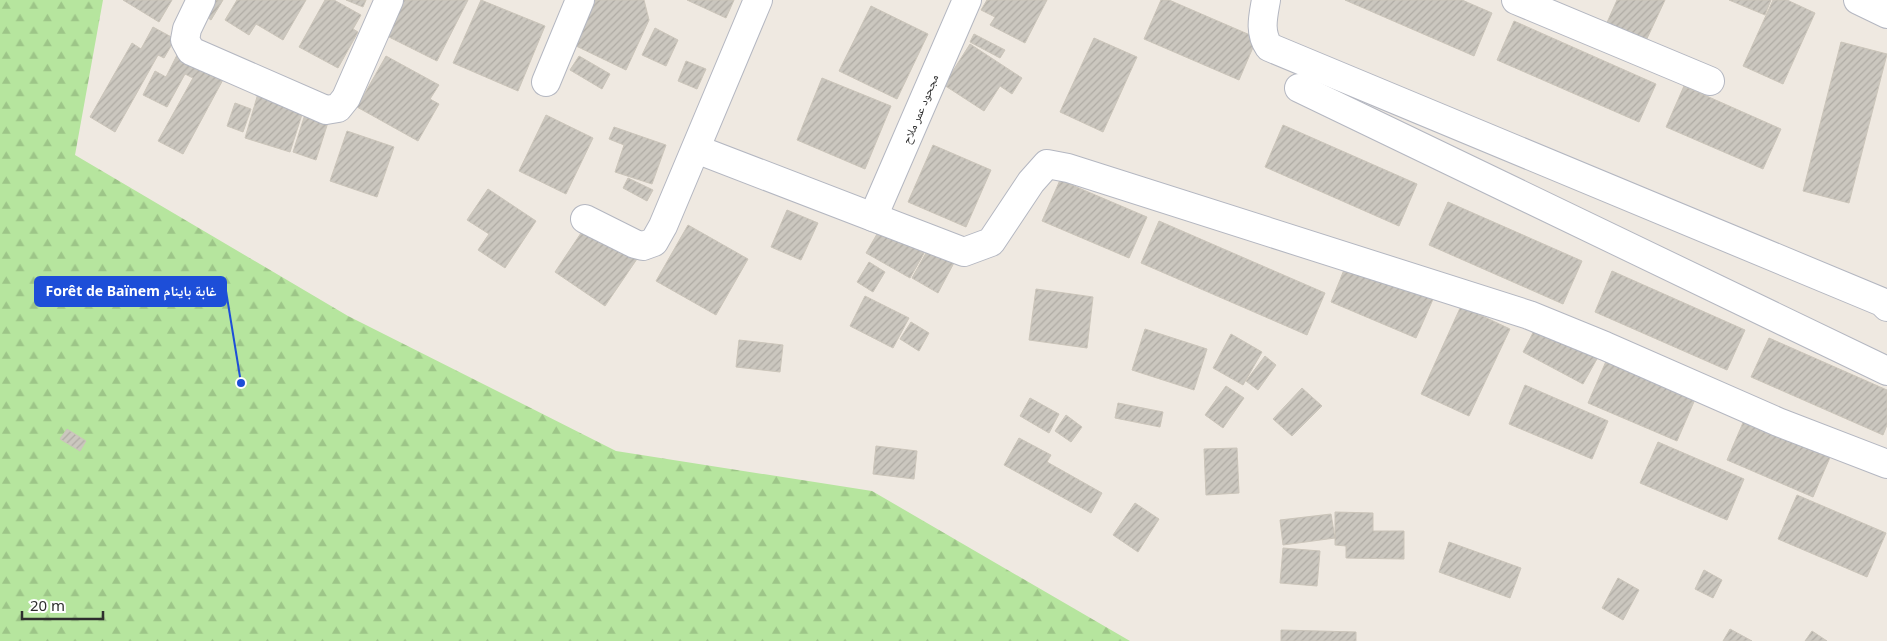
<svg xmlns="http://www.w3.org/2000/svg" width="1887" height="641" font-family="'Noto Sans','Noto Naskh Arabic',sans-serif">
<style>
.forest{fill:url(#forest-firs)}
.building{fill:url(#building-hatch);stroke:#cbc5ba}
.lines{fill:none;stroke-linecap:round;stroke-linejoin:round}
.street-casing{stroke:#b4b7c1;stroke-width:30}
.street{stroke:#fff;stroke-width:28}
.labels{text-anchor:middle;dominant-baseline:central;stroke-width:4;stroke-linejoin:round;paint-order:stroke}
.street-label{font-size:12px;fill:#2e2e2e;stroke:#fff}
.leader{fill:none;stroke:#1d4ed8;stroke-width:2}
.callout-dot{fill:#1d4ed8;stroke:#fff;stroke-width:2}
.callout{fill:#1d4ed8;stroke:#1d4ed8;stroke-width:2}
.callout-label{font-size:14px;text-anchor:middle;font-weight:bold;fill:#fff}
</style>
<defs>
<pattern id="forest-firs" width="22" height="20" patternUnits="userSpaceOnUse" patternTransform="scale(1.25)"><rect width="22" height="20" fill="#b6e59e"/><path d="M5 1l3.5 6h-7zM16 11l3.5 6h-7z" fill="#9dc588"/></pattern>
<pattern id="building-hatch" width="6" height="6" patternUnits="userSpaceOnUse" patternTransform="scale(1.25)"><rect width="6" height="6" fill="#cbc7bf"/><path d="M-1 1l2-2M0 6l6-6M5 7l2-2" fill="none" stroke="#afaba4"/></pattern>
</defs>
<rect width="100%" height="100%" fill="#efe9e1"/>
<path class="forest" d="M0 0H103L75 155 348 316 616 451 872 491 1130 641H0Z"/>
<g class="building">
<path d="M123 0H172L159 22Z"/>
<path d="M208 0H223L211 20 200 12Z"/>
<path d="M237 0H306L283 40 256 24 249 35 225 20Z"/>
<path d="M325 0H334L361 15 353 29 358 32 338 68 299 47Z"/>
<path d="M346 0H366L363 7Z"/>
<path d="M398 0H468L437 61 381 33Z"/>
<path d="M481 0 545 26 518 91 453 63Z"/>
<path d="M586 0H644L649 20 626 70 572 44 589 15 581 10Z"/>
<path d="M687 0H734L726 18Z"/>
<path d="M987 0H1047L1025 43 990 25 995 17 981 10Z"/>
<path d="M1161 0H1169L1257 38 1239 80 1144 39Z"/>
<path d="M1345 0H1462L1492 13 1474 56Z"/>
<path d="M1617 0H1665L1644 45 1605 27Z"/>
<path d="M1729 0H1771L1765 15Z"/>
<path d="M1773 0H1787L1815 13 1783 84 1743 66Z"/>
<path d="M871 6 928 34 897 99 839 71Z"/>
<path d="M1514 21 1656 84 1639 122 1497 60Z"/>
<path d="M153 27 175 39 164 58 158 55 115 132 90 117 132 43 141 49Z"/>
<path d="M655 28 678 40 666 66 642 55Z"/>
<path d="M974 34 1005 50 1000 58 970 42Z"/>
<path d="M1094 38 1137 57 1103 132 1060 112Z"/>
<path d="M1841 42 1887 54 1849 203 1803 191Z"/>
<path d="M970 44 1022 78 1012 94 1000 86 984 111 944 85Z"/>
<path d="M179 51 225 76 183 154 158 141 193 78 185 74 167 107 143 95 155 71 166 77Z"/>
<path d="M386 56 439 85 430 99 439 104 418 141 357 107Z"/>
<path d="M579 56 610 74 602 89 570 70Z"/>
<path d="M686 61 706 69 697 89 678 81Z"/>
<path d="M822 78 891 106 865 169 797 140Z"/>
<path d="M1684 86 1781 129 1763 169 1666 127Z"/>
<path d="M259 90 305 105 290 152 245 138Z"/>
<path d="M235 103 251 109 243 132 227 126Z"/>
<path d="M307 108 330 116 316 160 293 152Z"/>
<path d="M546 115 593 138 566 194 519 171Z"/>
<path d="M1283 125 1417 184 1399 226 1265 167Z"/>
<path d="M614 127 666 145 652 184 615 172 624 145 609 139Z"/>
<path d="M347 131 394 147 377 197 330 181Z"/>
<path d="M933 145 991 170 966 227 908 202Z"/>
<path d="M628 178 653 190 647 201 623 188Z"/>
<path d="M1060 180 1147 217 1129 258 1042 221Z"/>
<path d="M488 189 536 221 505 268 478 250 489 234 467 220Z"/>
<path d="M1448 202 1582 261 1563 304 1429 245Z"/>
<path d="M787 210 818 223 801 260 771 247Z"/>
<path d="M1159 221 1325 293 1307 335 1141 263Z"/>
<path d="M884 222 927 248 910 278 866 253Z"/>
<path d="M688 225 748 259 716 315 656 281Z"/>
<path d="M585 227 639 256 605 306 555 272Z"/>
<path d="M931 244 956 259 938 293 912 278Z"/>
<path d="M1348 260 1434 297 1416 338 1331 302Z"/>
<path d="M869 262 885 272 873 292 857 282Z"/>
<path d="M1612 271 1745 330 1727 370 1595 312Z"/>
<path d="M1036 289 1093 297 1087 348 1029 340Z"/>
<path d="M865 296 909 318 893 348 850 326Z"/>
<path d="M1461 306 1510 329 1469 416 1421 394Z"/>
<path d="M911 322 929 333 919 351 900 339Z"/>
<path d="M1537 325 1598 357 1583 384 1523 352Z"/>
<path d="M1145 329 1207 349 1194 390 1132 370Z"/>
<path d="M1231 334 1262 352 1243 385 1213 368Z"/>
<path d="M1769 338 1887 390V425L1883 435 1751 377Z"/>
<path d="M739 340 783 345 780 372 736 367Z"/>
<path d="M1265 356 1276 365 1258 390 1246 381Z"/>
<path d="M1607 359 1696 397 1677 441 1588 403Z"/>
<path d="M1525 385 1608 421 1592 459 1509 424Z"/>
<path d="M1226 386 1244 398 1223 428 1205 415Z"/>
<path d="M1302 388 1322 406 1292 436 1273 419Z"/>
<path d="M1030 398 1059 414 1049 433 1020 416Z"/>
<path d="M1118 403 1163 412 1160 427 1115 418Z"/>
<path d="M1066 415 1082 427 1071 442 1055 431Z"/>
<path d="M1745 418 1831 455 1813 497 1727 460Z"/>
<path d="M67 429 86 441 80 451 60 439Z"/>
<path d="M1019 438 1051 455 1047 462 1102 493 1091 513 1004 465Z"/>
<path d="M1658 442 1744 479 1727 520 1640 483Z"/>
<path d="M876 446 917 451 914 479 873 474Z"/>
<path d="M1237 448 1239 493 1206 495 1204 449Z"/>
<path d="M1797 495 1886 533 1867 577 1778 539Z"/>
<path d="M1135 503 1159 519 1138 552 1113 535Z"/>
<path d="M1335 512 1373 513V531H1404V559L1346 558V546L1335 545Z"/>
<path d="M1331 514 1335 538 1283 545 1280 520Z"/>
<path d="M1449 542 1521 568 1510 598 1439 572Z"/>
<path d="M1283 548 1320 551 1317 586 1280 583Z"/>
<path d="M1704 570 1722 580 1713 598 1695 589Z"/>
<path d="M1618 578 1639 590 1623 620 1602 608Z"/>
<path d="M1730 629 1752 641H1723Z"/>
<path d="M1281 630 1356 632V641H1281Z"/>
<path d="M1812 631 1827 641H1805Z"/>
</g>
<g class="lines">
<defs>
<g id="street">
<path d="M201 0 187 29 185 40 191 51 326 110 338 108 346 98 389 0"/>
<path d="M1266 0C1263 17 1259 32 1269 47L1882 302 1887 307"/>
<path d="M1516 0 1710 81"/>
<path d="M1858 0 1887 14"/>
<path d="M546 82 580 0"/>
<path d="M1299 88 1887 371"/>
<path d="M696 149 964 252 991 242 1031 182 1047 164 1068 168 1529 315 1605 346 1778 422 1887 464"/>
<path d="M873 217 967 0"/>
<path d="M585 219 635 244 643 246 654 242 663 226 758 0"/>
</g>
</defs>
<use href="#street" class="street-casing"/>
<use href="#street" class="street"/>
</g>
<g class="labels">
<g class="street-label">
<text transform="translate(920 109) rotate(-67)">مجحود عمر ملاح</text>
</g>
</g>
<path class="leader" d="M241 383L226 291"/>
<circle class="callout-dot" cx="241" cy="383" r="5"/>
<rect class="callout" x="35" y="277" width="191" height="29" rx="5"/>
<g class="callout-label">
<text x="131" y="296">Forêt de Baïnem غابة باينام</text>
</g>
<path d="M22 611v8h81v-8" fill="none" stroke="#2e2e2e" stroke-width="2.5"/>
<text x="30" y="611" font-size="15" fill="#2e2e2e" stroke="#ffffff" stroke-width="4" paint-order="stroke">20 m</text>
</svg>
